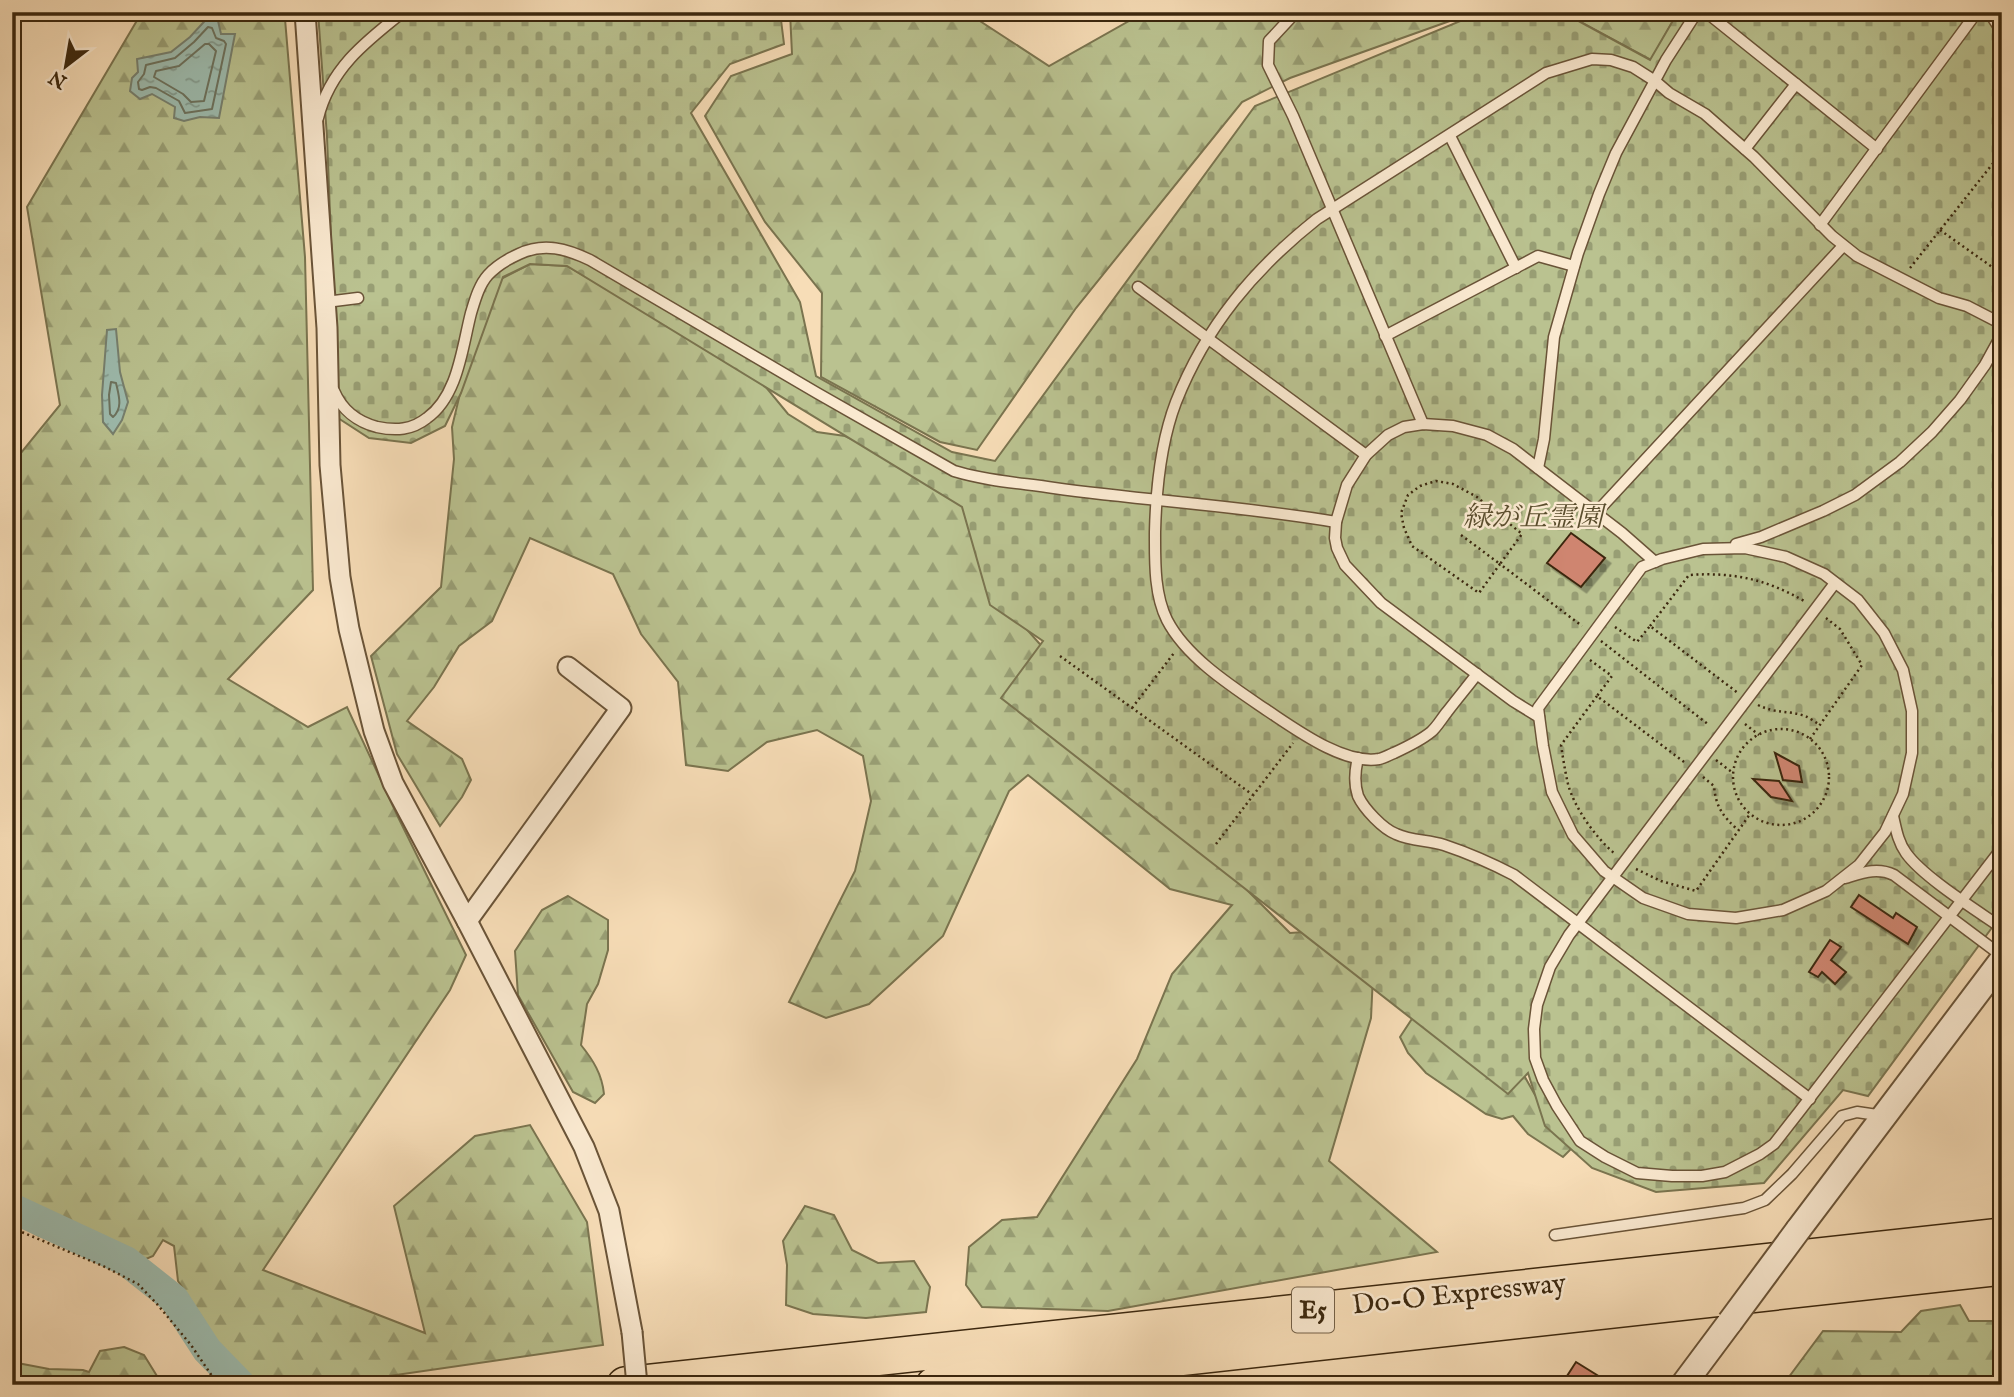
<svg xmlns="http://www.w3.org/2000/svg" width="2014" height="1397" font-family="'IM FELL English','Noto Serif JP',serif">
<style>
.forest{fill:url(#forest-firs);stroke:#7a744f;stroke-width:2}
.cemetery{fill:url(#cemetery-stones);stroke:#7a744f;stroke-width:2}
.water{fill:url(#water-ripples);stroke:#76806f;stroke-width:2}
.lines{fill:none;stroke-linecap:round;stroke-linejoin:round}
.shore{stroke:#6c725e;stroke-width:2}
.river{stroke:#9dbcaf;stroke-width:30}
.building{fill:#cf856f;stroke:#3b270e;stroke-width:2;filter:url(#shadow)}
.service-casing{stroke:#6a5438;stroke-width:13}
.minor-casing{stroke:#6a5438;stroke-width:23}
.tertiary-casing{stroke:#6a5438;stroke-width:28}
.motorway-casing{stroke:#3b270e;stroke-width:38}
.path{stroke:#3b270e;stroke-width:2.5;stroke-dasharray:2 3.5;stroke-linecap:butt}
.service{stroke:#fae9d0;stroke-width:10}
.minor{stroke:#fae9d0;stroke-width:19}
.tertiary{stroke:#fae9d0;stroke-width:24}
.motorway{stroke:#f7ddb7;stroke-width:35}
.minor-bridge-casing{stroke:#6a5438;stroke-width:23;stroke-linecap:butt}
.tertiary-bridge-casing{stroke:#6a5438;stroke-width:28;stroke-linecap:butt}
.minor-bridge{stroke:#fae9d0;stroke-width:19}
.tertiary-bridge{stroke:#fae9d0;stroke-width:24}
.labels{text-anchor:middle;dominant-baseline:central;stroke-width:5;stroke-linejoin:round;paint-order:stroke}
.shield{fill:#fae9d0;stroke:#746148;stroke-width:2}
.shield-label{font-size:26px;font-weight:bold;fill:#3b270e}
.park-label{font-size:28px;font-style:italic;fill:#5b4e2e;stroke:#fae9d0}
.street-label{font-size:28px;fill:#3b270e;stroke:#fae9d0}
</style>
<defs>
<pattern id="forest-firs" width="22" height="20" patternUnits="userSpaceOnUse" patternTransform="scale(1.75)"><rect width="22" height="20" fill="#bac290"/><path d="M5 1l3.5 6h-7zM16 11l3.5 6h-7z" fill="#989e74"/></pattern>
<pattern id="cemetery-stones" width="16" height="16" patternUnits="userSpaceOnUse" patternTransform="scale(1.75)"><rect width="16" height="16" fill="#bac290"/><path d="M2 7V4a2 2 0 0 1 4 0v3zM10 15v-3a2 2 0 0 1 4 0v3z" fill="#989e74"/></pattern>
<pattern id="water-ripples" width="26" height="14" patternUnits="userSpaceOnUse" patternTransform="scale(1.75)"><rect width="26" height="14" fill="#9dbcaf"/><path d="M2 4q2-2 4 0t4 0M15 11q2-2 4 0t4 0" fill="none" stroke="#81998d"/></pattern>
<filter id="shadow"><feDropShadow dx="5.5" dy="5.5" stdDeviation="0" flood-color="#0004"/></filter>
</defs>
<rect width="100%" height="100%" fill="#f7ddb7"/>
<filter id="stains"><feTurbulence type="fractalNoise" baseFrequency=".00286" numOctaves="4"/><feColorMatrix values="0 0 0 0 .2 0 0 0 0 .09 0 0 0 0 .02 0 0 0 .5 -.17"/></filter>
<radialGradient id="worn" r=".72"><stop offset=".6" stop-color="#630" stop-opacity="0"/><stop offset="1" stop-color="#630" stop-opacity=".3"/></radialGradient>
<g class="forest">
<path d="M142 12H282L285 19 305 257 313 590 228 679 308 727 347 707 398 817 466 955 450 990 263 1270 425 1333 394 1206 475 1136 530 1125 587 1222 603 1345 327 1385H246L204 1338 203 1319 178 1281 174 1246 163 1240 153 1256 139 1262 108 1259 92 1235 69 1241 39 1236 12 1221V705L16 699 12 691V467L20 454 60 405 27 207Z"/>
<path d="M790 12H966L1049 66 1145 12H1475L1290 78 1242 102 1076 308 977 450 940 442 821 377 822 293 765 222 705 116 731 76 792 54Z"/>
<path d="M1562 12H1678L1651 60Z"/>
<path d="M530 264 567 266 756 375 788 414 817 432 845 436 947 483 981 532 998 597 1046 651 1211 849 1244 887 1290 933 1362 928 1374 954 1371 1018 1329 1161 1437 1252 1108 1311 982 1307 966 1285 969 1247 1002 1220 1037 1217 1137 1059 1172 974 1232 905 1170 889 1028 775 1009 791 943 936 869 1004 826 1018 789 1002 855 871 871 801 863 756 817 730 767 742 728 771 686 765 678 682 641 634 613 574 530 538 492 621 459 646 434 687 407 721 462 759 471 780 462 797 440 826 397 754 371 656 441 587 454 459 452 427 474 335 493 283Z"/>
<path d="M568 896 608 920V950L598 984 587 1004 581 1045C593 1060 602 1074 604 1094L595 1103 573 1092 518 995 515 951 542 910Z"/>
<path d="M1423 1002 1521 1070 1535 1095 1575 1145 1563 1157 1528 1134 1513 1116 1502 1119 1486 1114 1426 1073 1408 1053 1400 1037Z"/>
<path d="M805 1206 834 1215 852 1250 878 1263 914 1261 930 1287 926 1312 866 1318 813 1314 786 1305 787 1265 783 1241Z"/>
<path d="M1960 1305 1969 1321H2002V1385H1783L1823 1331 1901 1332 1921 1311Z"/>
<path d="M124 1347 144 1355 160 1381 159 1385H12V1362L49 1369 83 1370 89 1372 100 1351Z"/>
<path d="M1188 1374 1200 1385H1059Z"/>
</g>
<path class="cemetery" d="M318 12H780L784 44 730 64 691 113 800 302 816 376 952 452 995 461 1255 106 1482 12H1562L1650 60 1678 12H2002V914L1868 1096 1843 1090 1764 1183 1656 1192 1592 1168 1545 1126 1528 1073 1508 1094 1001 698 1043 641 990 605 962 507 567 266 530 264 503 277 461 393 445 426 411 443 369 438 338 418 327 137Z"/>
<g class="water">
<path d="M213 12H216L221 34H235L219 118 200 117 184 121 174 118 175 107 152 94 140 99 130 91 132 78 138 72 137 59 171 52 190 37Z"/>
<path d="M116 329 120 372 128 402 122 420 113 434 103 422 102 395 107 330Z"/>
</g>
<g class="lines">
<g class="shore">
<path d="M208 27 212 28 216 38 224 41 226 44 212 109 185 113 179 101 156 88 150 87 142 90 139 89 138 82 144 74 146 65 175 58 194 42Z"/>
<path d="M205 44H209L216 51 204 101 191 102 183 94 154 77 156 71 179 66Z"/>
<path d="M111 382 116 383C119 396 123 408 113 417L110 414 109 395Z"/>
</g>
<path class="river" d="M12 1208 126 1261 174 1299 207 1350 241 1385"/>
</g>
<g class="building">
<path d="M1571 533 1605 558 1581 587 1547 563Z"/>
<path d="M1775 753 1799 766 1802 782 1783 780Z"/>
<path d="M1753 779 1779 781 1792 801 1771 797Z"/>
<path d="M1859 895 1893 918 1896 913 1917 927 1908 944 1851 907Z"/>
<path d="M1830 940 1841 947 1831 960 1846 972 1835 984 1822 972 1818 977 1809 972Z"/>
<path d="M1576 1362 1613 1385H1581L1567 1376Z"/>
</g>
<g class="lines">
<defs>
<g id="service">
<path d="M1296 12 1269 41 1268 65 1293 116 1423 424"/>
<path d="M1706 12 1877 149"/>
<path d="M1989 12 2002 32"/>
<path d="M318 118C330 69 365 42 403 12"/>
<path d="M1450 136 1516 268"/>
<path d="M1745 149 1796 84"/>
<path d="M1820 225 1977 12"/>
<path d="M1138 287 1366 455"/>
<path d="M326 302 358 298"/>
<path d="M1385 336 1538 256 1574 266"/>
<path d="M334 391C342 410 358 422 377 427 396 431 412 430 427 418 458 396 462 348 471 313 475 300 479 285 488 275 497 265 508 259 519 254 544 242 567 249 590 260L817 393 954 471C987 481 1021 483 1054 488 1148 501 1243 506 1336 522"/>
<path d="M1538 468 1544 439 1554 337 1578 253 1599 194 1616 153 1666 60 1697 12"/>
<path d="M1596 513 1843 246"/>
<path d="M1736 544 1761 537 1823 511 1855 495 1900 462 1932 432 1960 400 1985 365 2002 334"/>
<path d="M1745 548 1786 557 1824 574 1858 600 1884 633 1903 670 1912 711V753L1903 794 1885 832 1859 865 1826 891 1783 910 1736 918 1688 914 1643 898 1604 871 1573 835 1552 792 1543 746 1538 708 1642 567 1662 559 1703 549Z"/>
<path d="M1835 583 1569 935 1550 967 1537 1005 1534 1029 1535 1058 1543 1080 1557 1106 1580 1141 1605 1157 1637 1173 1672 1176H1702L1725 1172 1760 1154 1774 1144 1799 1112 2002 848"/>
<path d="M1477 674C1467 687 1457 699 1447 712 1442 718 1437 727 1431 732 1420 741 1407 747 1394 753 1389 755 1384 758 1379 759 1343 765 1294 728 1265 709 1231 686 1186 657 1167 620 1154 594 1155 561 1155 532 1156 490 1161 441 1176 402 1206 326 1254 269 1317 219L1546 73 1592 59 1611 60 1633 67 1655 81 1669 93 1705 114 1754 157 1832 236 1857 256 1939 298 1967 306 2002 324"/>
<path d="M1539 717 1513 701 1381 603 1345 565 1337 548 1335 538 1336 522 1347 485 1366 455 1388 435 1404 427 1423 424 1453 426 1487 435 1513 449 1622 533 1655 562"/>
<path d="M1358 758C1355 770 1354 784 1358 796 1364 809 1383 829 1396 834 1411 841 1428 840 1444 845 1468 853 1491 863 1514 875L1810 1099"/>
<path d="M1893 816C1896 829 1898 842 1906 853 1923 877 1976 910 2002 928"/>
<path d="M1845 878C1862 873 1877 867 1894 875L2002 956"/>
<path d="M1555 1235 1744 1208 1765 1200 1792 1174 1842 1116 1857 1112 1884 1116"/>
</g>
<g id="minor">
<path d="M305 12 327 328 330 465 340 577 349 629 374 731 393 783 467 921 584 1147 609 1211 632 1332"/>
<path d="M467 921 621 708 568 667"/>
</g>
<g id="tertiary">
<path d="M1798 1230 2002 960"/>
<path d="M1683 1385 1730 1322"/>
</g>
<g id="motorway">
<path d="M625 1385 2002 1236"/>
<path d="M934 1385 2002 1267"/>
</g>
</defs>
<use href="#service" class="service-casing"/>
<use href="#minor" class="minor-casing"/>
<use href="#tertiary" class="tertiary-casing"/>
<use href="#motorway" class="motorway-casing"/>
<g class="path">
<path d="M1940 230 2002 274"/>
<path d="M1910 268 2002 152"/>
<path d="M1461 535 1500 564 1522 534 1477 497 1453 484 1436 481 1420 486 1408 495 1401 513 1404 528 1412 546 1479 593 1500 564 1582 626"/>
<path d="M1650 626 1689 575C1733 572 1766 579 1804 601"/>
<path d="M1615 627 1637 642 1650 626 1738 693"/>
<path d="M1601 641 1709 725"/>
<path d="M1060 656 1253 795"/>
<path d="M1590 660 1612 676 1597 696 1684 762"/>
<path d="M1597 696 1561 745C1563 758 1565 771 1568 784 1574 807 1595 837 1614 853"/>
<path d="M1758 705C1776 714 1788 710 1805 716 1810 718 1815 722 1820 725"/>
<path d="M1132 708 1174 653"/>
<path d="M1745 724 1759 735"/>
<circle cx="1781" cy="777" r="48"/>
<path d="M1810 739 1862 665 1840 629 1826 618"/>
<path d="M1716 760 1733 773"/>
<path d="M1703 777 1714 786C1716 808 1723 816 1738 830"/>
<path d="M1216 844 1293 743"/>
<path d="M1636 869 1661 881 1696 891 1750 814"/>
<path d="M12 1228 103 1266 138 1284 157 1304 191 1345 212 1376 223 1385"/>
<path d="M202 1385 212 1376"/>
</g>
<use href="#service" class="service"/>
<use href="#minor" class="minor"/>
<use href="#tertiary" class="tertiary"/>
<use href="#motorway" class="motorway"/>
<defs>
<path id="minor-bridge" d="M632 1332 637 1385"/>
<path id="tertiary-bridge" d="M1730 1322 1798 1230"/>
</defs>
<use href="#minor-bridge" class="minor-bridge-casing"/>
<use href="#tertiary-bridge" class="tertiary-bridge-casing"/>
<use href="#minor-bridge" class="minor-bridge"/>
<use href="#tertiary-bridge" class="tertiary-bridge"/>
</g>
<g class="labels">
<rect class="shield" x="1292" y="1287.5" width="42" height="45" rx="5"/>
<g class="shield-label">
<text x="1313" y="1310">E5</text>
</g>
<g class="park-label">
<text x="1533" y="518">緑が丘霊園</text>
</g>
<g class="street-label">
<text transform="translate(1459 1295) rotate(-6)">Do-O Expressway</text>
</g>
</g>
<rect width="2014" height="1397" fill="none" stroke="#f7ddb7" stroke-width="42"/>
<rect x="14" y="14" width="1986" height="1369" fill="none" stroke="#3b270e" stroke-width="3.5"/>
<rect x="21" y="21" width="1972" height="1355" fill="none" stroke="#3b270e" stroke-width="2"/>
<g transform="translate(66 66) rotate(211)" stroke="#fae9d0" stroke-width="5" paint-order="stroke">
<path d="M0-5L12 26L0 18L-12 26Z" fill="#3b270e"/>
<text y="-10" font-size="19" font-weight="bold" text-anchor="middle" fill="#3b270e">N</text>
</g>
<rect width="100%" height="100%" filter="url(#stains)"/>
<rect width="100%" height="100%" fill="url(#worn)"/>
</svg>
